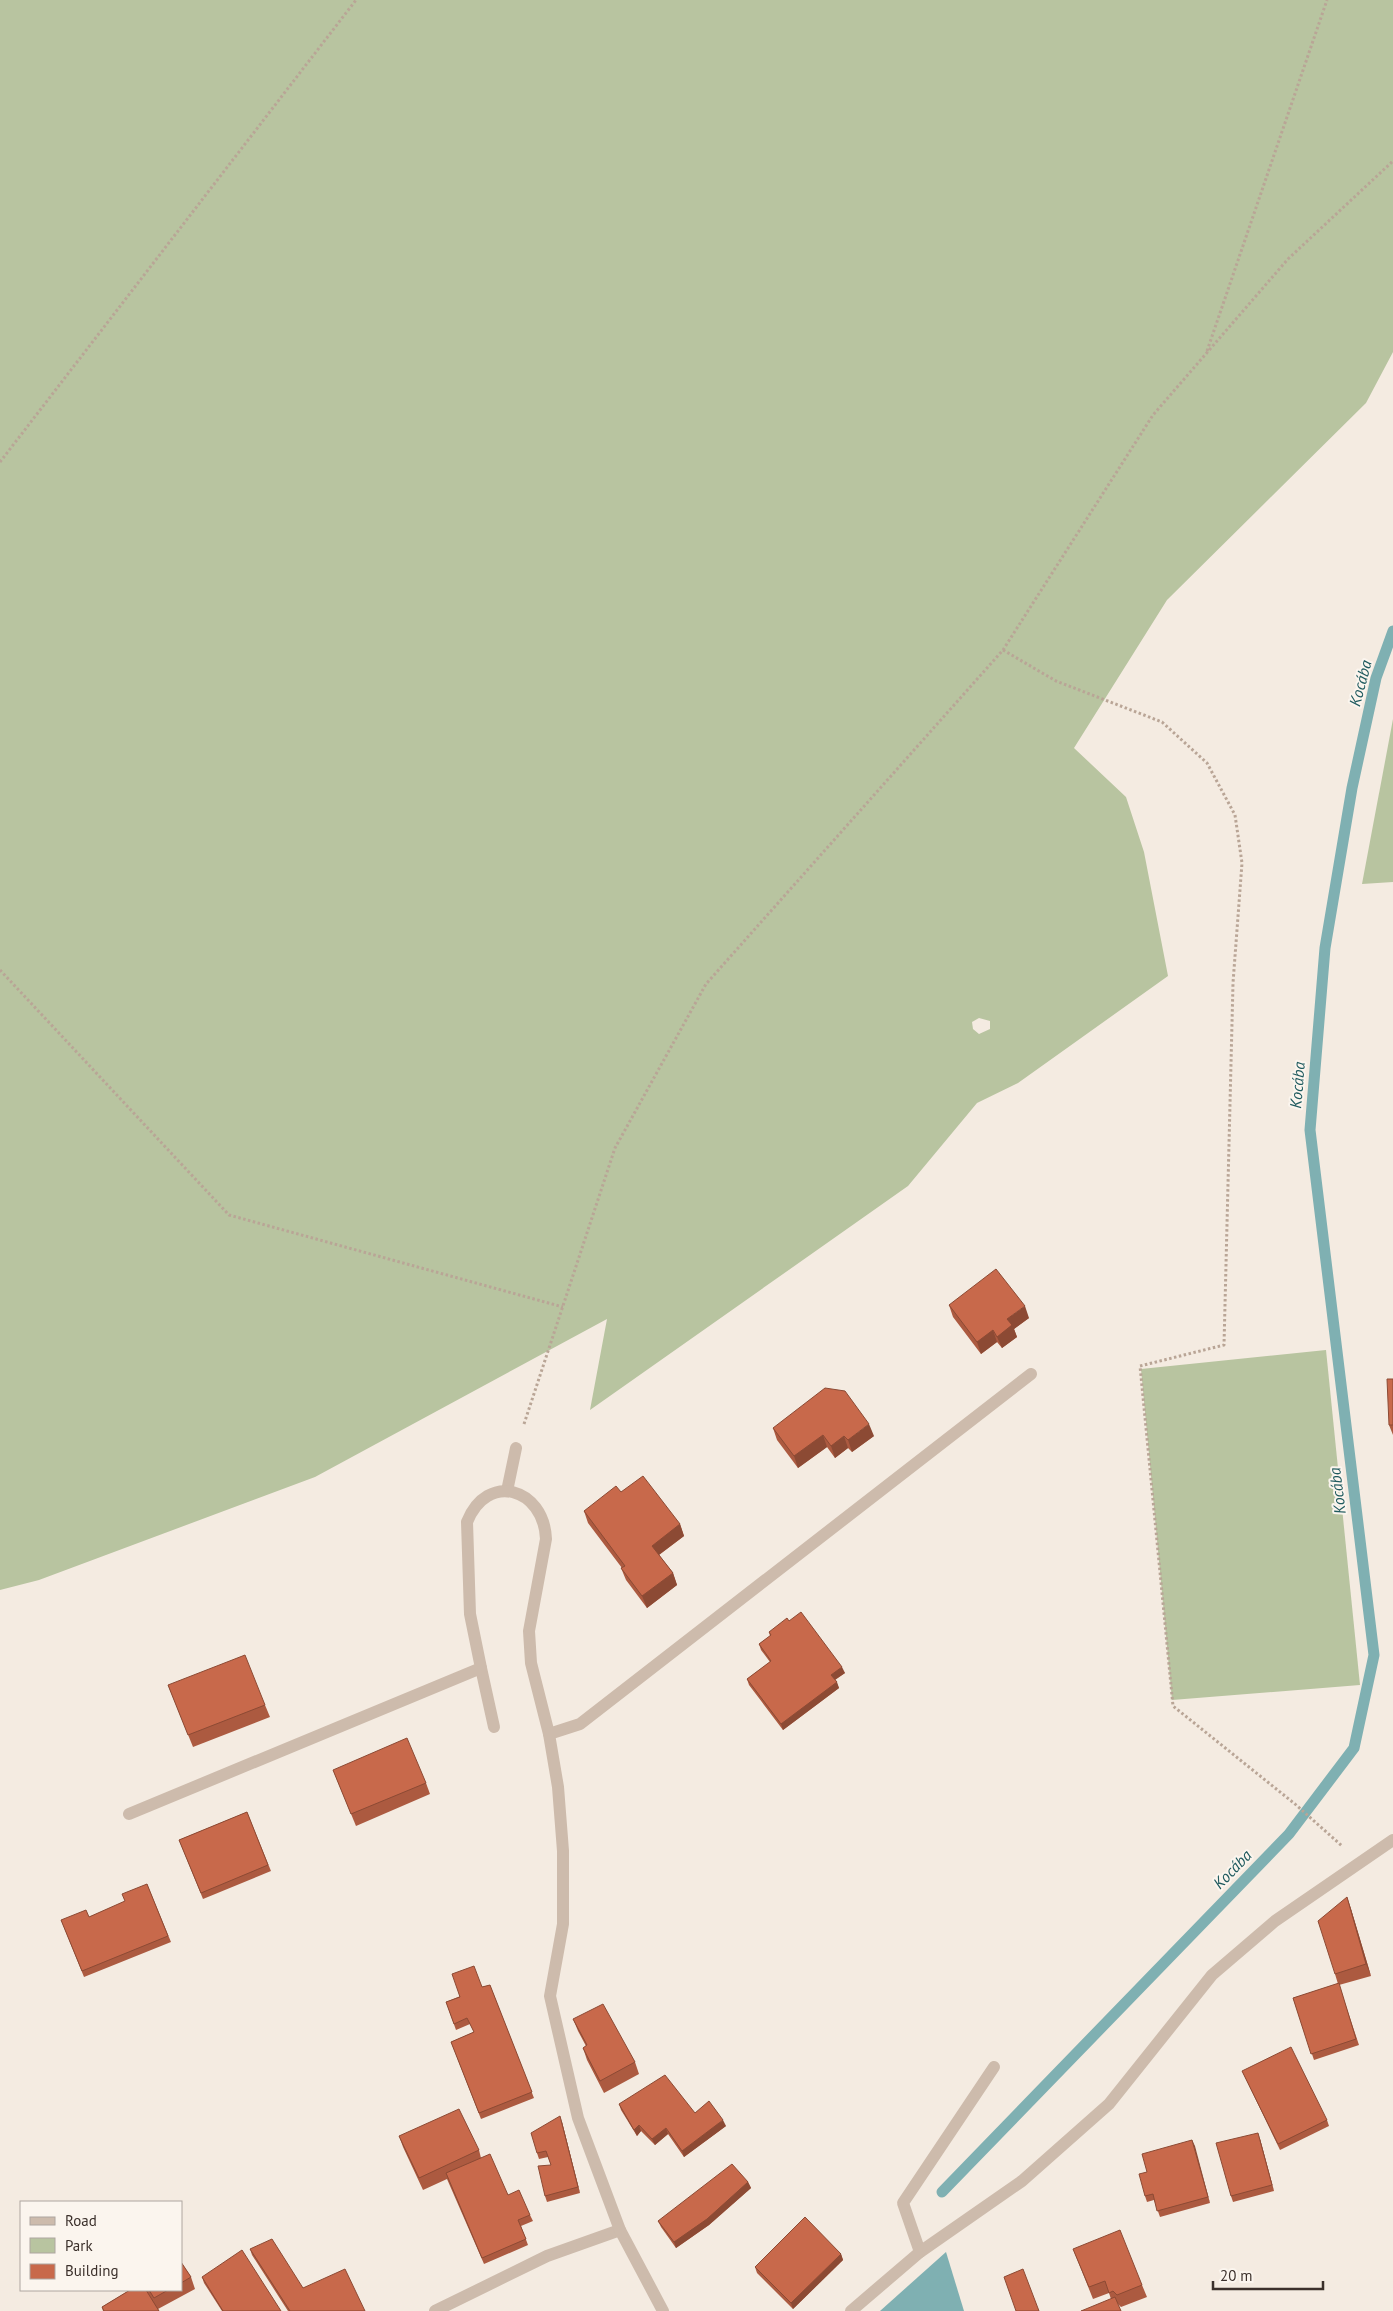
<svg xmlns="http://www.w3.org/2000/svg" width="1393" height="2311" font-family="'PT Sans',sans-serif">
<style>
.green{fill:#b8c4a0;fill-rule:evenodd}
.water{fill:#7fb0b2}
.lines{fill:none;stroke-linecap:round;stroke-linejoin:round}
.stream{stroke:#7fb0b2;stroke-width:11}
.path{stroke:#b9a596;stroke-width:3;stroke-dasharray:2.5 2.5;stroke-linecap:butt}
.lane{stroke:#cdbbac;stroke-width:12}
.street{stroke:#cdbbac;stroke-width:12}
.wall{fill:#ac5a40}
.shaded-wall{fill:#8c4a34}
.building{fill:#c8694b;stroke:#8c4a34}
.labels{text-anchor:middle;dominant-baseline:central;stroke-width:4;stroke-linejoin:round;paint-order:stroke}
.water-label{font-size:16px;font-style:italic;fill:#1f5a5e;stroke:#fbf5ee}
</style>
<rect width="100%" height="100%" fill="#f4ebe1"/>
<g class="green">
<path d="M0 0H1393V352L1366 403 1167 600 1074 748 1126 797 1144 852 1168 976 1018 1083 977 1103 908 1186 590 1410 607 1319 315 1477 39 1580 0 1590ZM979 1018 990 1021V1029L979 1034 973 1029 972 1022Z"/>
<path d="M1393 719V882L1362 884Z"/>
<path d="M1326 1350 1360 1685 1172 1700 1141 1369Z"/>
</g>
<path class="water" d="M946 2252 964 2311H880Z"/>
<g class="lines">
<path class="stream" d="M942 2192 1289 1834 1354 1748 1374 1655 1310 1130 1325 948 1352 788 1376 678 1393 631"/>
<g class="path">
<path d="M1207 351 1327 0"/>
<path d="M0 462 356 0"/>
<path d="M1003 650 1056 681 1162 722 1207 763 1235 815 1242 863 1233 983 1224 1345 1140 1366 1173 1706 1295 1804 1342 1846"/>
<path d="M0 970 229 1215 563 1307"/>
<path d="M524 1424 615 1148 706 984 1003 650 1153 415 1288 259 1393 161"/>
</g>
<path class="lane" d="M920 2252 903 2203 994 2067"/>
<g class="street">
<path d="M507 1491 516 1448"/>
<path d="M481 1668 494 1727"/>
<path d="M129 1814 481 1668 470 1614 467 1522C487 1471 544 1488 546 1539L529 1631 531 1663 549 1734"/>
<path d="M435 2311 547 2256 620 2230"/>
<path d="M663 2311 620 2230 578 2118 550 1996 563 1924V1851L558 1787 549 1734 580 1724 1031 1374"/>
<path d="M851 2311 920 2252 1022 2181 1109 2104 1212 1975 1275 1921 1393 1840"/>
</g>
</g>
<g class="wall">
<path d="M949 1305 1029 1318 1014 1329 1017 1337 1002 1348 997 1342 981 1354 953 1317Z"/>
<path d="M1393 1379V1435L1389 1425Z"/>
<path d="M773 1428 874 1436 852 1452 848 1448 835 1458 827 1447 798 1468 777 1440Z"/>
<path d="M621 1492 680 1524 684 1536 659 1555 673 1573 677 1585 647 1608 626 1580 621 1568H622L588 1523 584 1511Z"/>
<path d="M789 1621 845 1673 835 1680 839 1688 783 1730 749 1685 747 1679 770 1662 761 1650 759 1644 770 1636 769 1632Z"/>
<path d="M168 1685 265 1705 270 1717 193 1747Z"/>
<path d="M333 1770 426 1783 430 1794 356 1826Z"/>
<path d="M247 1812 271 1871 203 1899 179 1840Z"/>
<path d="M147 1884 171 1942 84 1977 61 1920 89 1917 125 1902Z"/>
<path d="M1347 1897 1351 1909 1371 1976 1339 1985 1359 2045 1314 2060 1293 1998 1338 1984 1335 1974Z"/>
<path d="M490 1985 534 2098 481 2119 451 2042 474 2032 470 2024 456 2030 446 2002 482 1987Z"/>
<path d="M573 2019 635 2062 639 2074 604 2093 587 2060 583 2048 586 2046 578 2031Z"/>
<path d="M1242 2071 1327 2120 1329 2126 1280 2150Z"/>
<path d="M619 2104 695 2113 726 2126 684 2157 668 2134 655 2145 641 2131 637 2136 621 2110Z"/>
<path d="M562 2122 580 2193 547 2202 545 2196 551 2165 548 2157 539 2159 537 2153Z"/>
<path d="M399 2136 479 2150 481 2158 508 2195 530 2215 533 2221 521 2226 528 2245 484 2264 447 2179 423 2190 403 2147Z"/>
<path d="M1260 2139 1274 2191 1233 2202 1231 2196Z"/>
<path d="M1192 2140 1210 2203 1160 2217 1154 2200 1147 2202 1145 2196 1147 2172Z"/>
<path d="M748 2182 751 2188 709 2225 676 2248 661 2227 658 2221Z"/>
<path d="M250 2249 303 2288 365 2311H288L252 2255Z"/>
<path d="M1073 2249 1142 2285 1147 2297 1121 2307 1118 2304 1111 2299 1109 2293 1093 2299Z"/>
<path d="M841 2254 843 2260 793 2309 757 2273 755 2267Z"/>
<path d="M181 2262 191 2277 195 2289 158 2309 159 2311H103L102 2307 130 2290H181Z"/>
<path d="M202 2277 281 2311H222L204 2283Z"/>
</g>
<g class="shaded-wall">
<path d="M1025 1306 1029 1318 1014 1329 1017 1337 1002 1348 997 1337 1007 1319Z"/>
<path d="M993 1330 997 1342 981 1354 977 1342Z"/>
<path d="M869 1424 874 1436 852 1452 848 1440Z"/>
<path d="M823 1435 827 1447 798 1468 794 1456Z"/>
<path d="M844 1436 848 1448 835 1458 831 1446Z"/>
<path d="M680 1524 684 1536 656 1557 652 1546Z"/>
<path d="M673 1573 677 1585 647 1608 642 1596Z"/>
<path d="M842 1667 845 1673 833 1681 831 1675Z"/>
<path d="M837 1682 839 1688 783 1730 781 1724Z"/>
<path d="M1347 1897 1351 1909 1371 1976 1366 1964Z"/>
<path d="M560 2116 562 2122 580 2193 578 2187Z"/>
<path d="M723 2120 726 2126 684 2157 682 2151Z"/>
<path d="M639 2125 641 2131 637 2136 634 2130Z"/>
<path d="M666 2128 668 2134 655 2145 652 2139Z"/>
<path d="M1258 2133 1260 2139 1274 2191 1272 2185Z"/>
<path d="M1192 2140 1195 2146 1210 2203 1208 2197Z"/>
<path d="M748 2182 751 2188 709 2225 676 2248 674 2242Z"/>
<path d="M841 2254 843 2260 793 2309 791 2303Z"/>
</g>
<g class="building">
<path d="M996 1269 1025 1306 1007 1319 1012 1325 997 1337 993 1330 977 1342 949 1305Z"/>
<path d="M1387 1379H1393V1425H1389Z"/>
<path d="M825 1388 845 1391 869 1424 848 1440 844 1436 831 1446 823 1435 794 1456 773 1428Z"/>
<path d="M643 1476 680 1524 652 1546 673 1573 642 1596 621 1568 625 1566 584 1511 616 1486 621 1492Z"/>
<path d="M801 1612 842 1667 831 1675 837 1682 781 1724 747 1679 771 1661 759 1644 771 1635 769 1632 787 1618 789 1621Z"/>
<path d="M245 1655 265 1705 188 1735 168 1685Z"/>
<path d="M407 1738 426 1783 351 1814 333 1770Z"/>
<path d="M247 1812 268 1865 201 1893 179 1840Z"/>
<path d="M147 1884 168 1936 82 1971 61 1920 86 1910 89 1917 125 1901 122 1894Z"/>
<path d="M1347 1897 1366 1964 1335 1974 1318 1921Z"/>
<path d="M474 1966 482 1987 490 1985 532 2092 479 2113 451 2042 474 2032 467 2018 454 2024 446 2002 460 1997 452 1974Z"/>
<path d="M1339 1983 1356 2039 1311 2054 1293 1998Z"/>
<path d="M603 2004 635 2062 600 2081 583 2048 587 2045 573 2019Z"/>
<path d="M1291 2047 1327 2120 1278 2144 1242 2071Z"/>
<path d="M665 2075 695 2113 709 2101 723 2120 682 2151 666 2128 652 2139 639 2125 634 2130 619 2104Z"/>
<path d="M459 2109 479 2150 419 2178 399 2136Z"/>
<path d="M560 2116 578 2187 545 2196 538 2166 551 2165 546 2151 537 2153 531 2133Z"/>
<path d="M1258 2133 1272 2185 1231 2196 1216 2143Z"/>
<path d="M1192 2140 1208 2197 1157 2211 1153 2194 1145 2196 1139 2174 1147 2172 1142 2154Z"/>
<path d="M490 2154 508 2195 519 2190 530 2215 518 2220 526 2239 482 2258 446 2173Z"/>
<path d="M732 2164 748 2182 707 2219 674 2242 658 2221Z"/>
<path d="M805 2217 841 2254 791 2303 755 2267Z"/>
<path d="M1120 2230 1142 2285 1117 2295 1113 2291 1109 2293 1105 2281 1089 2287 1073 2249Z"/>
<path d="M272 2239 303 2288 345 2269 365 2311H290L250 2249Z"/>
<path d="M242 2250 281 2311H223L202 2277Z"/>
<path d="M181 2262 191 2277 181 2283Z"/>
<path d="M1023 2269 1039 2311H1016L1004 2277Z"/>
<path d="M130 2290H146L159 2311H104L102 2307Z"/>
<path d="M149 2290H168L154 2298Z"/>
<path d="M1115 2297 1121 2311H1081Z"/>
</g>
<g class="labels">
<g class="water-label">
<text transform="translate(1360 683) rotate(-75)">Kocába</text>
<text transform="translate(1297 1085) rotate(-85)">Kocába</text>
<text transform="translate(1337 1491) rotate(-97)">Kocába</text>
<text transform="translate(1232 1869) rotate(-46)">Kocába</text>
</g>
</g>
<rect x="20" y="2201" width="162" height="90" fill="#fbf5ee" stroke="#aea6a0"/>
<rect x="30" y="2217" width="25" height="8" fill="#cdbbac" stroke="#aea6a0"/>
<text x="65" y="2226" font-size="15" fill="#3b302b">Road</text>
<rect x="30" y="2238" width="25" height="15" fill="#b8c4a0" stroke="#aea6a0"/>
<text x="65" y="2251" font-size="15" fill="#3b302b">Park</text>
<rect x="30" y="2264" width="25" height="15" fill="#c8694b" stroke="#aea6a0"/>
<text x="65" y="2276" font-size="15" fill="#3b302b">Building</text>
<path d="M1213 2281v8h110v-8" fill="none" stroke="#3b302b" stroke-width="2.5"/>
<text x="1220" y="2281" font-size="15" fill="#3b302b" stroke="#fbf5ee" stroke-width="4" paint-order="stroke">20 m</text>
</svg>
